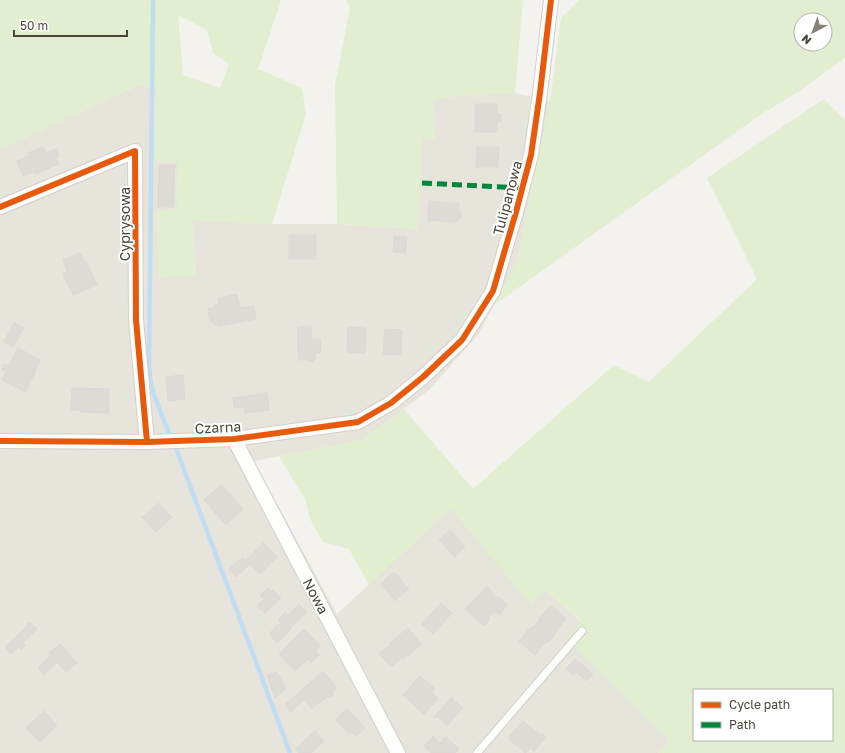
<svg xmlns="http://www.w3.org/2000/svg" width="845" height="753" font-family="'Golos Text',sans-serif">
<style>
.residential{fill:#e7e4dc}
.green{fill:#e1eecf;fill-rule:evenodd}
.lines{fill:none;stroke-linecap:round;stroke-linejoin:round}
.stream{stroke:#c0ddf1;stroke-width:4.5}
.building{fill:#dedbd6;stroke:#dcd9d4}
.service-casing{stroke:#d2d0cb;stroke-width:9}
.minor-casing{stroke:#d2d0cb;stroke-width:16}
.service{stroke:#fdfdfc;stroke-width:7}
.minor{stroke:#fdfdfc;stroke-width:14}
.quiet{stroke:#00873e;stroke-width:5;stroke-dasharray:10 5;stroke-linecap:butt}
.cycleway-casing{stroke:#fff;stroke-width:8}
.cycleway{stroke:#e8590c;stroke-width:6}
.labels{text-anchor:middle;dominant-baseline:central;stroke-width:4;stroke-linejoin:round;paint-order:stroke}
.street-label{font-size:14px;fill:#4b4439;stroke:#fff}
</style>
<rect width="100%" height="100%" fill="#f4f2ee"/>
<path class="residential" d="M139 85 156 89 155 161 178 162 177 209 156 211 160 277 196 275 193 220 272 224H337L418 229 422 138H435L434 100 454 96 515 93 550 101 517 262 478 335 429 390 362 440 254 461 337 614 451 508 531 604 545 589 581 622 568 639 669 740 658 753H0V149Z"/>
<g class="green">
<path d="M0 0H281L258 69 302 88 306 114 272 224 193 220 196 276 159 277 155 211 177 209 178 162 155 161 156 89 139 85 0 149ZM178 15 207 30 213 53 229 64 220 88 183 75Z"/>
<path d="M346 0H523L515 93 454 96 434 100 435 139H422L418 229 337 224 335 85 350 7Z"/>
<path d="M579 0H845V58L804 88 760 115 494 305 517 262 550 101 561 18ZM801 20H825V44H801Z"/>
<path d="M824 99 845 120V753H658L669 740 567 639 581 621 545 589 531 605 451 508 369 585 349 549 323 542 310 519 306 501 279 456 362 440 404 409 473 489 614 365 649 382 757 279 707 178ZM694 690H832V740H694Z"/>
</g>
<g class="lines">
<path class="stream" d="M153 0 149 369 152 389 164 421 177 451 290 753"/>
</g>
<g class="building">
<path d="M475 104H497V114H501V122H497L496 132H475Z"/>
<path d="M43 147 46 153 56 149 59 156 56 157 59 164 36 174 35 171 23 176 17 161 29 156 28 153Z"/>
<path d="M477 147H499L498 167H476Z"/>
<path d="M159 165H175L173 207H158Z"/>
<path d="M429 201 444 203H459V211H461V219H458V222L428 220Z"/>
<rect x="289" y="235" width="27" height="24"/>
<path d="M394 236 407 237 405 253 393 252Z"/>
<path d="M80 253 84 262 86 261 97 285 73 295 63 274 68 272 63 260Z"/>
<path d="M237 294 240 308 254 306 256 319 219 326 218 324 214 325 213 322H210L208 309 215 307V305L219 304 218 298Z"/>
<path d="M14 322 24 328 13 347 4 342Z"/>
<path d="M311 326 312 339H320L321 352 315 353 316 358 313 361 309 362 307 360H299L297 341H298L297 327Z"/>
<path d="M348 327 366 328 365 353 347 352Z"/>
<path d="M385 329 402 330 401 355 383 354Z"/>
<path d="M18 348 40 360 35 370 13 358Z"/>
<path d="M13 358 36 371 25 392 2 380 6 371 2 370 5 364 9 366Z"/>
<path d="M183 375 185 399 168 401 166 377Z"/>
<path d="M72 388 109 389V413L81 412V410H71Z"/>
<path d="M267 393 269 410 245 413 244 407 234 408 233 398Z"/>
<path d="M221 485 227 491 210 507 204 500Z"/>
<path d="M227 491 243 509 226 525 210 507Z"/>
<path d="M158 503 172 517 156 532 142 517Z"/>
<path d="M450 530 465 547 455 557 439 540Z"/>
<path d="M263 543 277 557 260 574 246 560Z"/>
<path d="M243 557 250 564 236 577 229 569Z"/>
<path d="M394 572 409 589 395 601 380 584Z"/>
<path d="M487 586 491 590V593L495 597H499L507 605 499 615 495 611 488 618 490 620 484 626 465 609Z"/>
<path d="M268 588 271 592 273 590 281 598 265 613 257 606 264 599 260 595Z"/>
<path d="M441 603 452 613 433 634 422 624Z"/>
<path d="M299 604 307 612 290 628 291 629 277 643 270 635V633L278 624 279 626 282 624 278 619 285 612 288 615Z"/>
<path d="M551 605 566 619 555 632 556 633 552 638 536 624 540 619 539 618Z"/>
<path d="M29 622 37 629 23 643 25 646 22 649 19 647 11 654 5 647 28 625 27 624Z"/>
<path d="M536 624 552 638 547 643 546 642 535 655 519 641 530 628 531 629Z"/>
<path d="M408 628 421 644 404 659 402 657 391 667 379 654 391 644 390 643Z"/>
<path d="M304 629 320 646 315 651 319 655 311 662 308 659 295 671 279 654Z"/>
<path d="M60 644 77 663 66 672 49 653Z"/>
<path d="M50 656 57 662 44 675 38 668Z"/>
<path d="M575 659 593 674 586 681 576 672 573 675 566 669Z"/>
<path d="M323 671 337 688 332 692 334 694 330 698 328 696 318 704 304 688Z"/>
<path d="M277 672 286 689 275 698 267 676Z"/>
<path d="M420 676 435 689 418 709 403 695Z"/>
<path d="M304 688 318 703 312 709 304 700 291 712 285 705Z"/>
<path d="M432 693 438 698 424 714 418 709Z"/>
<path d="M452 697H453L452 699 463 708 447 726 437 716 435 718 434 717Z"/>
<path d="M347 708 365 728 356 736 352 732 350 734 335 720Z"/>
<path d="M44 711 57 725 40 742 26 728Z"/>
<path d="M523 721 540 735 542 733 546 737 534 751 531 747 526 753H525L508 738Z"/>
<path d="M315 731 324 741 311 753H299L295 749Z"/>
<path d="M433 736 440 744 446 737 459 749 455 753H431L424 746Z"/>
</g>
<g class="lines">
<defs>
<path id="service" d="M477 753 582 631"/>
<g id="minor">
<path d="M0 207 135 151 136 320 147 442"/>
<path d="M234 439 398 753"/>
<path d="M0 441 147 442 234 439 358 422 391 403 423 377 462 340 493 291 516 212 531 155 540 93 551 0"/>
</g>
</defs>
<use href="#service" class="service-casing"/>
<use href="#minor" class="minor-casing"/>
<use href="#service" class="service"/>
<use href="#minor" class="minor"/>
<path class="quiet" d="M422 183 523 188"/>
<defs>
<g id="cycleway">
<path d="M0 207 135 151 136 320 147 442"/>
<path d="M0 441 147 442 234 439 358 422 391 403 423 377 462 340 493 291 516 212 531 155 540 93 551 0"/>
</g>
</defs>
<use href="#cycleway" class="cycleway-casing"/>
<use href="#cycleway" class="cycleway"/>
</g>
<g class="labels">
<g class="street-label">
<text transform="translate(507 198) rotate(-75)">Tulipanowa</text>
<text transform="translate(124 224) rotate(-90)">Cyprysowa</text>
<text transform="translate(218 427) rotate(-3)">Czarna</text>
<text transform="translate(316 596) rotate(62)">Nowa</text>
</g>
</g>
<rect x="693" y="689" width="140" height="52" fill="#ffffff" stroke="#b7b4b0"/>
<rect x="701" y="702" width="20" height="6" fill="#e8590c" stroke="#b7b4b0"/>
<text x="729" y="709" font-size="12" fill="#4b4439">Cycle path</text>
<rect x="701" y="722" width="20" height="6" fill="#00873e" stroke="#b7b4b0"/>
<text x="729" y="729" font-size="12" fill="#4b4439">Path</text>
<g transform="translate(813 32) rotate(221)"><circle r="19" fill="#ffffff" stroke="#b7b4b0"/>
<path d="M0-3L7 15L0 10L-7 15Z" fill="#868178"/>
<text y="-6" font-size="11" font-weight="bold" text-anchor="middle" fill="#4b4439">N</text>
</g>
<path d="M14 30v6h113v-6" fill="none" stroke="#4b4439" stroke-width="2"/>
<text x="20" y="30" font-size="12" fill="#4b4439" stroke="#ffffff" stroke-width="3" paint-order="stroke">50 m</text>
</svg>
